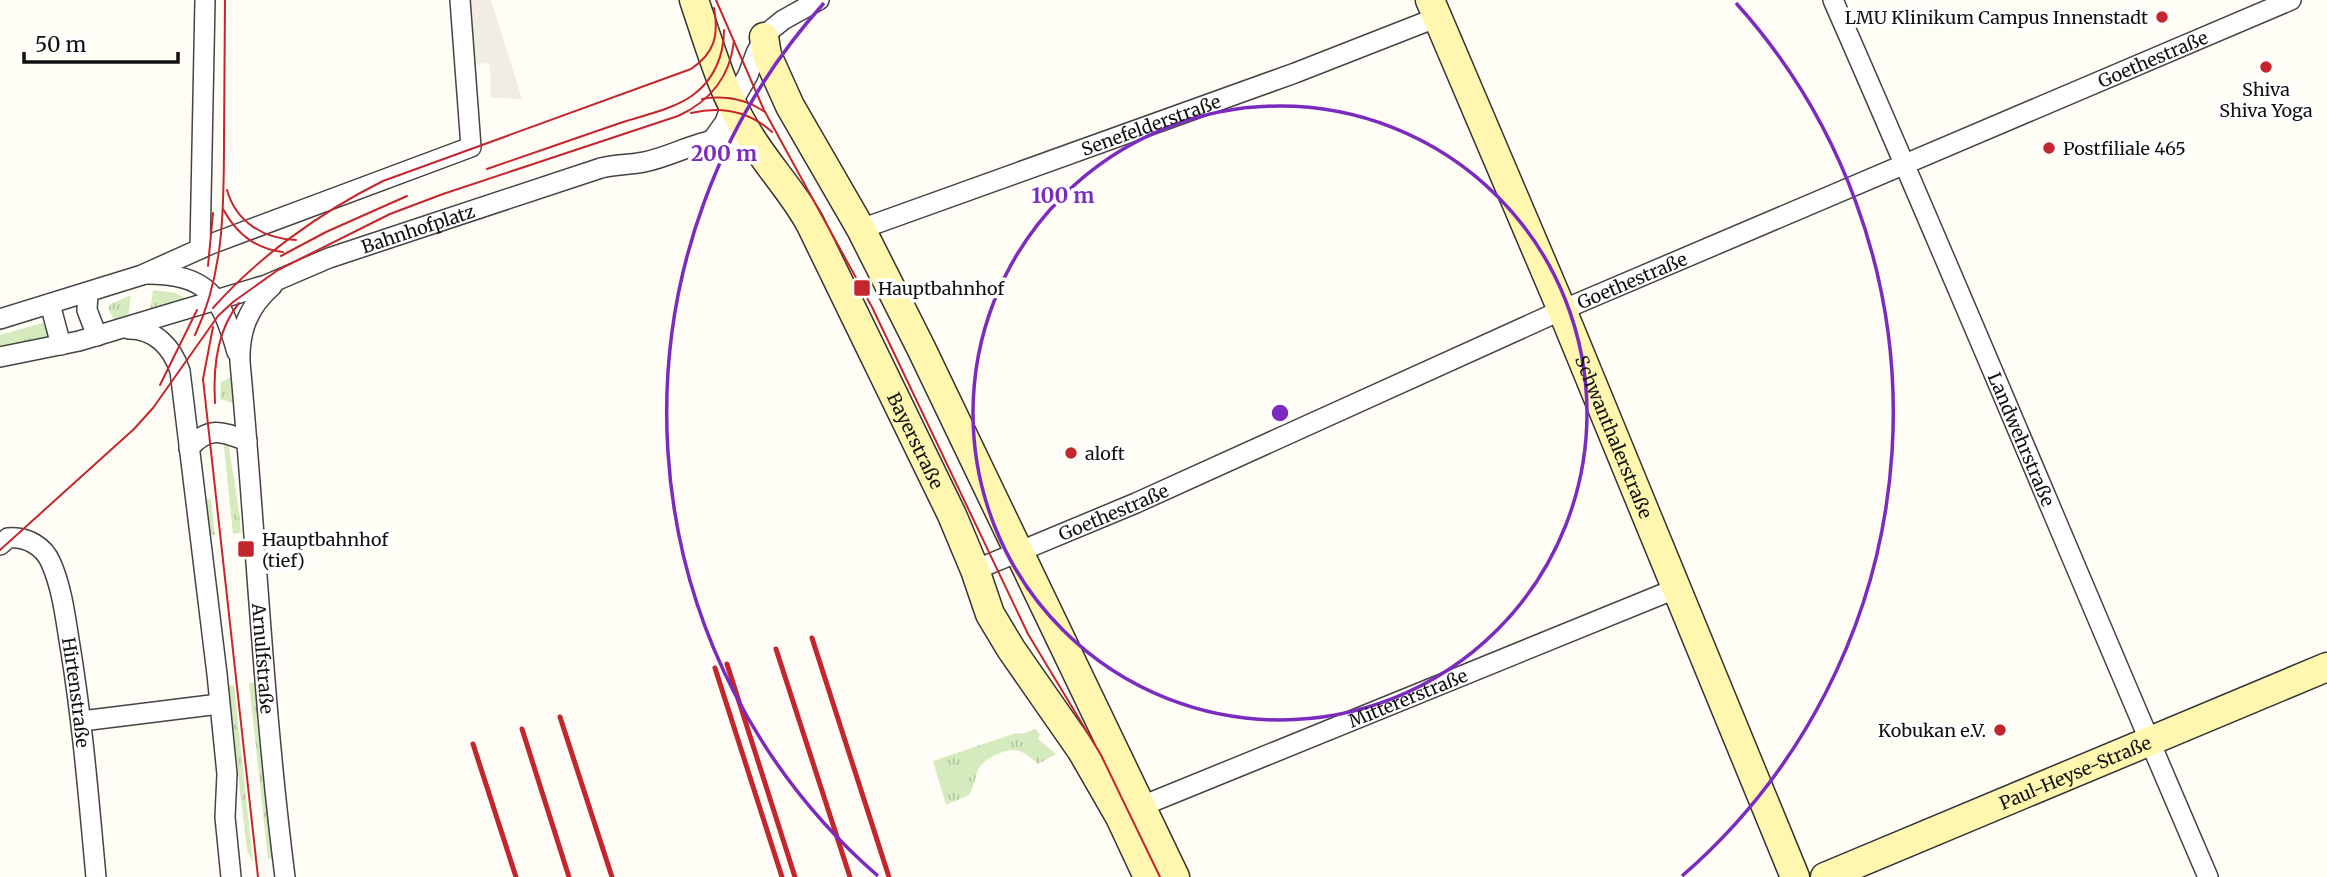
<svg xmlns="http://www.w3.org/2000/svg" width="2327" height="877" font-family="Merriweather,serif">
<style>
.grass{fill:url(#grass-tufts)}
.plaza{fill:#f1ede2}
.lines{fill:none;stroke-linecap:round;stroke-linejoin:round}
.street-casing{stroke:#444;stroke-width:22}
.secondary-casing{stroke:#333;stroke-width:31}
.street{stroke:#fff;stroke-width:19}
.secondary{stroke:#fff6b0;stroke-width:28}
.tram{stroke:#c4262e;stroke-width:2}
.rail{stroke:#c4262e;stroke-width:5}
.ring{fill:none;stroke:#7b2cbf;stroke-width:3.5}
.poi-dot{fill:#c4262e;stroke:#fff;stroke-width:2.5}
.labels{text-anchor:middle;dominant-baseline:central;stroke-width:7;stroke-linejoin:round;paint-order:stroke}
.poi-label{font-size:18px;fill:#111;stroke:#fff;text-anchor:start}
.street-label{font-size:18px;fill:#111;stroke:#fff}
.centre{fill:#7b2cbf;stroke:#fff;stroke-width:3.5}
.ring-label{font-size:21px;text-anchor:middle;font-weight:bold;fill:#7b2cbf;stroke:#fff;stroke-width:7;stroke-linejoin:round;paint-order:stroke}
</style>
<defs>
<pattern id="grass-tufts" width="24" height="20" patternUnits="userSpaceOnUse" patternTransform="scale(1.75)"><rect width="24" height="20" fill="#d5ebbd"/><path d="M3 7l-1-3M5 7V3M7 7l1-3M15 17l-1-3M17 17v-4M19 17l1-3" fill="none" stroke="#b6c8a1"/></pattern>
</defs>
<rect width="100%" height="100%" fill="#fffdf5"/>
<g class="grass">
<path d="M153 290 176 293 185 298 150 311Z"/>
<path d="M131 295 128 318 119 321 114 320 109 310V305Z"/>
<path d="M46 322 51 335 49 337 0 347V335Z"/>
<path d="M233 376 234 402 233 403 220 399 221 382Z"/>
<path d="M223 437 228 441C232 472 239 502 241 533L233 534Z"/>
<path d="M211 499 215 535 206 536 202 500Z"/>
<path d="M258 682 257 718 273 858 268 859 249 683Z"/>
<path d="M234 685 253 862 247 850 231 713 222 686Z"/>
<path d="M1035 729 1040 734 1038 739 1056 754 1038 764C1032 758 1023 751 1014 750 1003 750 985 758 979 768 975 776 975 786 969 795L946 805 933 761 1016 733 1022 734Z"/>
</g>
<path class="plaza" d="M470 0H491L522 99 491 98 490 63 473 64Z"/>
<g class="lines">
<defs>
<g id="street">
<path id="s1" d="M1833 0C1961 291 2082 585 2208 877"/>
<path d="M713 139 725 122 732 103 748 75 756 53 767 33 783 20 819 0"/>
<path id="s2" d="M861 229 1295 73 1438 17"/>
<path d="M200 249 205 0"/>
<path d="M146 274C209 274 221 297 237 352"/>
<path id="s3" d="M272 286C248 307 239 331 240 362 256 534 263 706 285 877"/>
<path d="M88 293 87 310 97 336"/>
<path d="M50 304 61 345"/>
<path d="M0 319 142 275 211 244 471 147 460 0"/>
<path d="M129 329C155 329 172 347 180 371L217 674 227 774 225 817 231 877"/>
<path id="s4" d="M0 357 79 341 266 285 329 258 601 168C615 164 630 165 644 162 681 155 716 127 754 144"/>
<path d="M189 448C209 426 221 431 247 441"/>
<path id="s5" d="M0 545 8 538C26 536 44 546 51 563 63 590 66 623 71 652 83 727 89 802 96 877"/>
<path id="s6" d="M975 570 1136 503 1562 310 2291 0"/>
<path d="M82 721 219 704"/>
<path id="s7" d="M1142 806 1675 589"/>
</g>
<g id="secondary">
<path id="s8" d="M694 0C709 44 722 91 746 130 765 163 792 190 810 223L952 515 975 570 990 614 1011 649 1082 751 1120 817 1148 877"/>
<path id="s9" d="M1430 0 1562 310 1795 877"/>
<path d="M764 37 767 55 790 106 861 229 921 348 1175 877"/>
<path id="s10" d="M1825 877 2327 667"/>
</g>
</defs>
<use href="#street" class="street-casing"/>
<use href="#secondary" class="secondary-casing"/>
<use href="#street" class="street"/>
<use href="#secondary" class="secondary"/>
<g class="tram">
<path d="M716 0 764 110 872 307 1028 634 1101 755 1160 877"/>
<path d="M702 99C725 95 746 99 765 112"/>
<path d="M691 113C721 106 749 111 772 132"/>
<path d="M487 169C532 153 578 138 623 122 645 115 674 109 693 95 714 80 724 55 724 30"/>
<path d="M227 190C236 222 264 239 296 240"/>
<path d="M223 209C236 233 256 249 283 252"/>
<path d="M281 256 326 232 407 196"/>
<path d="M208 266 213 213"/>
<path d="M213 308C259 256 321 212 383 181L691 69C715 53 719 35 714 8"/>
<path d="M213 327 203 379 258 877"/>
<path d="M195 335C224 274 224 207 224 140 224 93 225 47 225 0"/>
<path d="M160 385 197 310"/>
<path d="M215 403C213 370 217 330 239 303"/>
<path d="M0 550 134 429 153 408 218 316 233 302 278 270 390 214 443 194 678 116C711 101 730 76 734 41"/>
</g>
<g class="rail">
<path d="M812 638 889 877"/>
<path d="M776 649 850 877"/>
<path d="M727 664 795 877"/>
<path d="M715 668 782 877"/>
<path d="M560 717 612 877"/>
<path d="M522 729 569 877"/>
<path d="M473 744 516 877"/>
</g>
</g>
<g class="ring">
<circle cx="1280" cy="413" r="307"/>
<path d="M878 876A613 613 0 0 1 824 3M1736 3A613 613 0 0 1 1682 876"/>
</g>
<g class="poi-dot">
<circle cx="2162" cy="17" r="7"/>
<circle cx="2266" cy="67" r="7"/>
<circle cx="2049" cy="148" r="7"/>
<rect x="853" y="279" width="18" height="18" rx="3.5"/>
<circle cx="1071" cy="453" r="7"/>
<rect x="237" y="540" width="18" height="18" rx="3.5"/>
<circle cx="2000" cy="730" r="7"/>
</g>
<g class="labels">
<g class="poi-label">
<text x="2148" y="17" text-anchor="end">LMU Klinikum Campus Innenstadt</text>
<text x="2266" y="89" text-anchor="middle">Shiva<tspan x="2266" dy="21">Shiva Yoga</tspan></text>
<text x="2063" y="148">Postfiliale 465</text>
<text x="878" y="288">Hauptbahnhof</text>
<text x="1085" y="453">aloft</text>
<text x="262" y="539">Hauptbahnhof<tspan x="262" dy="21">(tief)</tspan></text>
<text x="1986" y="730" text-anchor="end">Kobukan e.V.</text>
</g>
<g class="street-label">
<text stroke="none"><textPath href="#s6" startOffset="1284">Goethestraße</textPath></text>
<text stroke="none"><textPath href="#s2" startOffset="308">Senefelderstraße</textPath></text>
<text stroke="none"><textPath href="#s4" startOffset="438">Bahnhofplatz</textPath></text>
<text stroke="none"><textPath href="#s6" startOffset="718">Goethestraße</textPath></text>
<text stroke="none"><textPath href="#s9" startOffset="474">Schwanthalerstraße</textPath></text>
<text stroke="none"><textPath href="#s1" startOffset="478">Landwehrstraße</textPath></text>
<text stroke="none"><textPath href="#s8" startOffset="495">Bayerstraße</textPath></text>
<text stroke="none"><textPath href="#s6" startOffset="150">Goethestraße</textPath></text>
<text stroke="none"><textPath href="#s3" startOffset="383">Arnulfstraße</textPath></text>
<text stroke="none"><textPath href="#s5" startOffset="196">Hirtenstraße</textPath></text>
<text stroke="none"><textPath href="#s7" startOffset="287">Mittererstraße</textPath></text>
<text stroke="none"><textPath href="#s10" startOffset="271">Paul-Heyse-Straße</textPath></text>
</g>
</g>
<circle cx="1280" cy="413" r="10" class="centre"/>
<g class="ring-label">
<text x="724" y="161">200 m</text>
<text x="1063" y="203">100 m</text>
</g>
<path d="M24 52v10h154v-10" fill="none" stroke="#111111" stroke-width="3.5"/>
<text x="35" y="52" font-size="21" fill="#111111" stroke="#ffffff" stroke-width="5" paint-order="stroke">50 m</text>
</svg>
